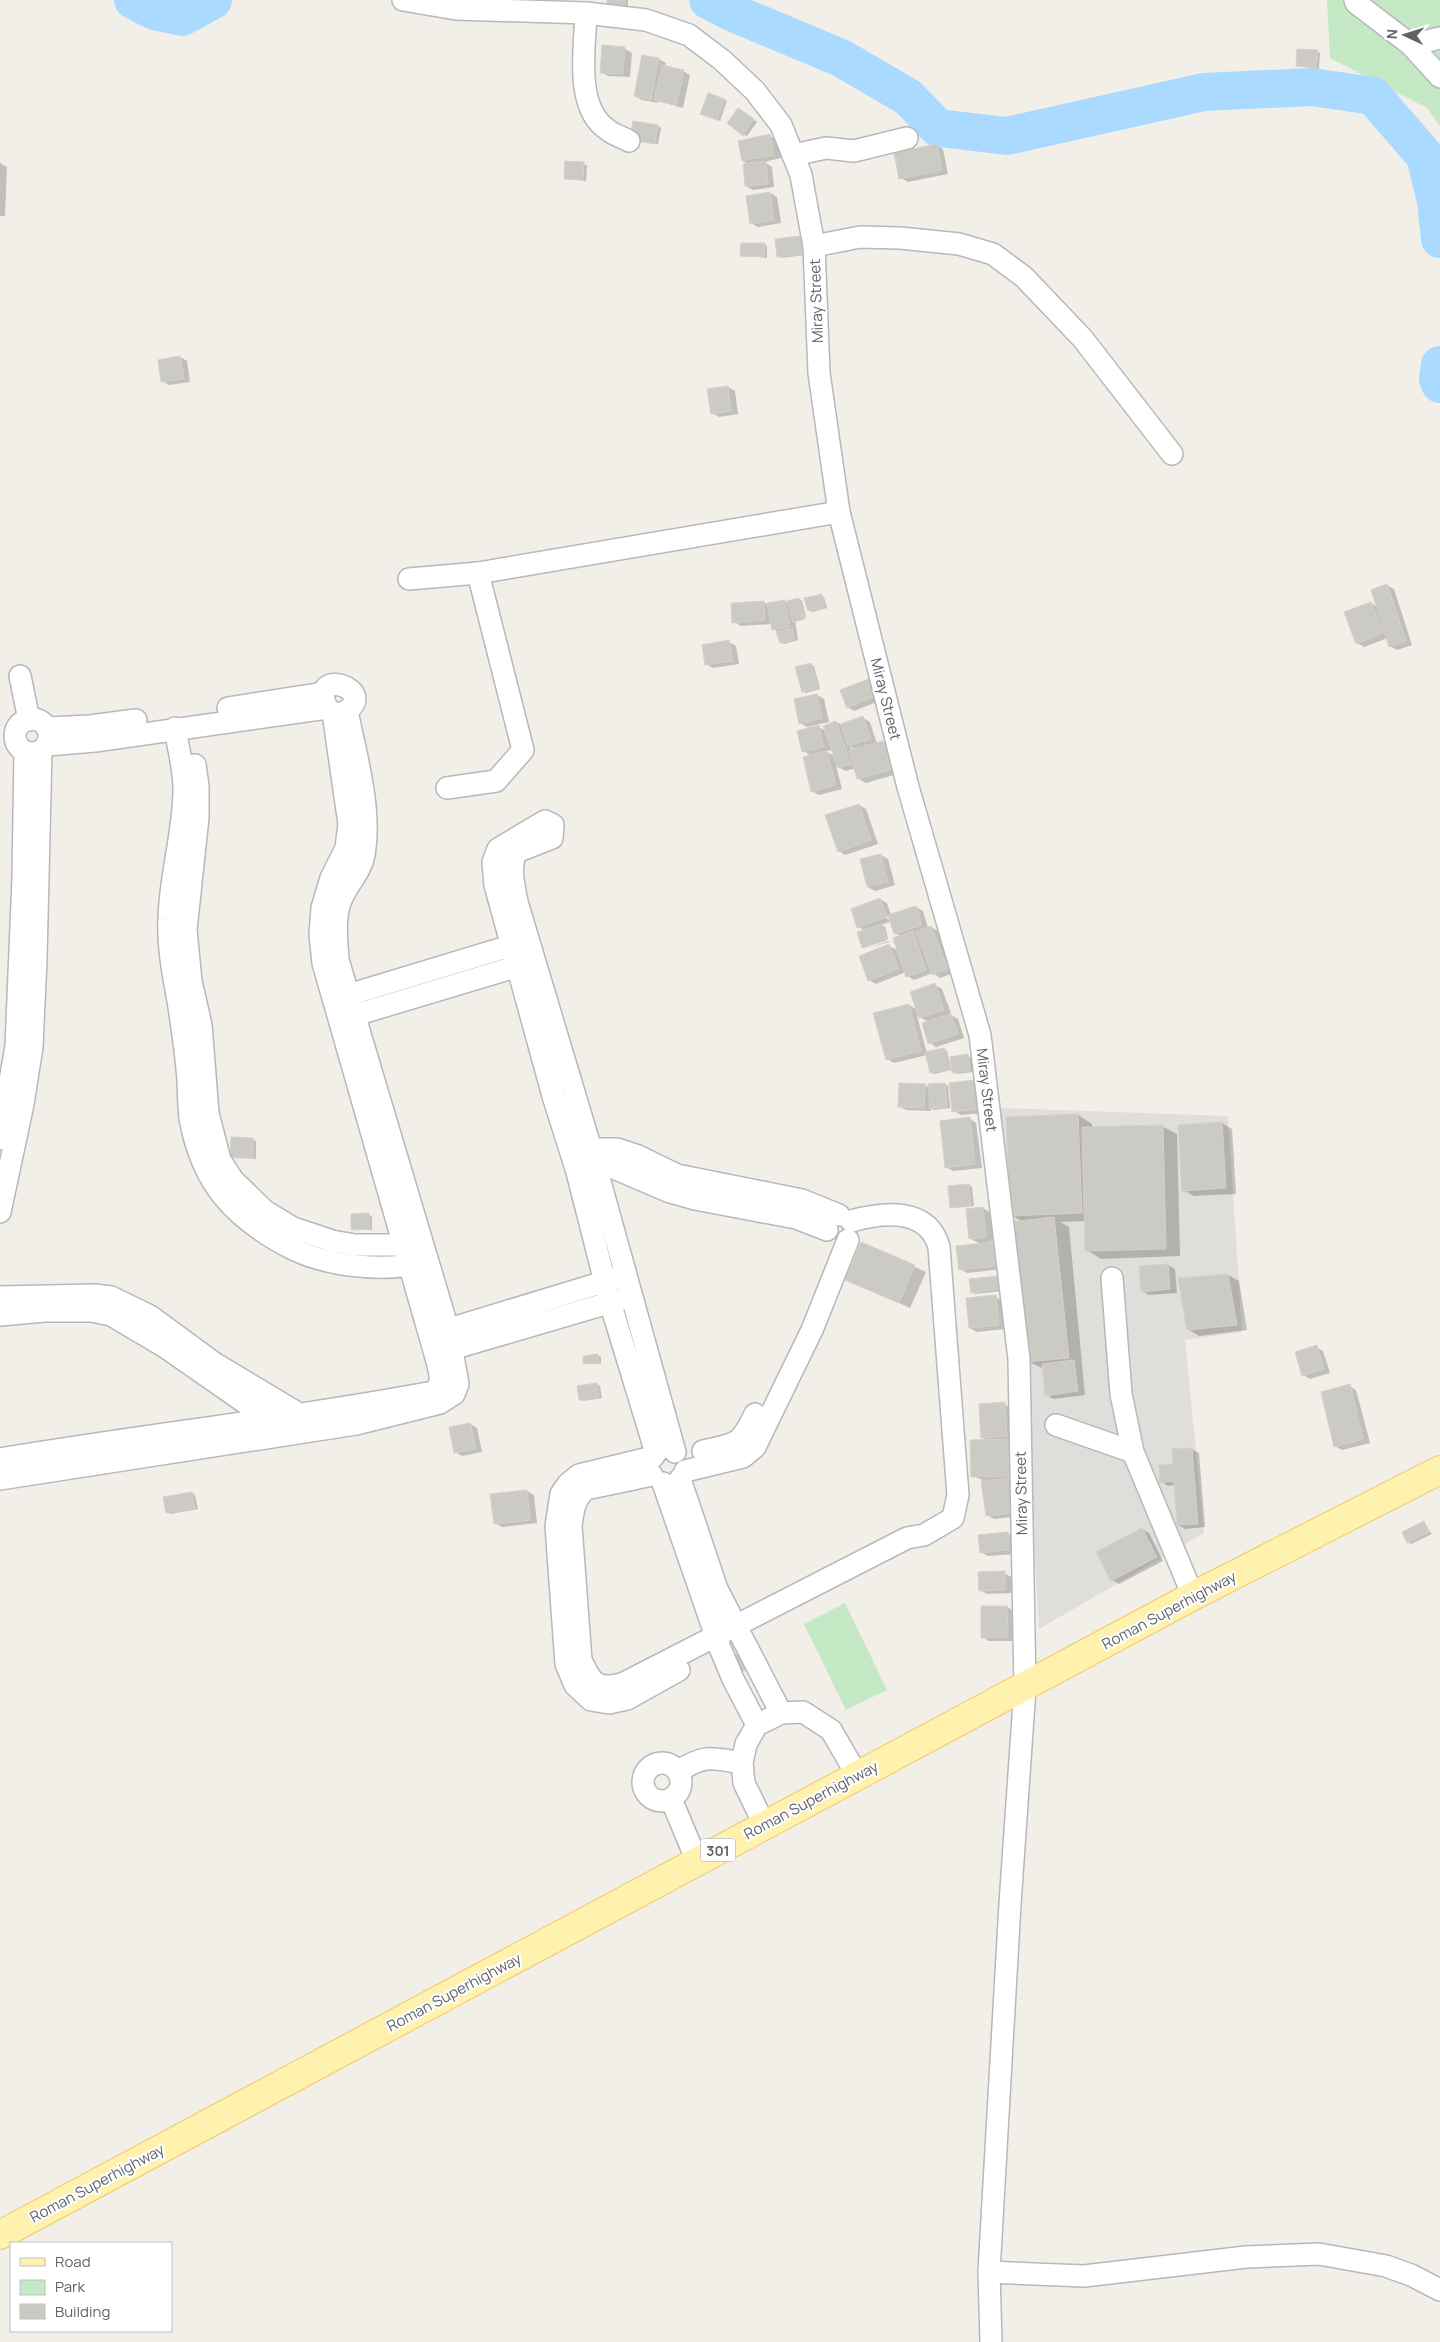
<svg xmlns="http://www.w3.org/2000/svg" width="1440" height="2342" font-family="Manrope,sans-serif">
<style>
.industrial{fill:#e0deda}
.green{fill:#c5e8c5}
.shadow{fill:#0003;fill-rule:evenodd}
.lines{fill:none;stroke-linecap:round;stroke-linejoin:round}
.river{stroke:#aadaff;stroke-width:38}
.building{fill:#cccac5;stroke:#d6d1c6}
.minor-casing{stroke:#b5b8bc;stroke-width:24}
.major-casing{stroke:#f2c960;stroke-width:30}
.minor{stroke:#fff;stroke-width:21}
.major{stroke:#fff2af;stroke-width:28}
.labels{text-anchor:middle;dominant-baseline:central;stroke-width:4;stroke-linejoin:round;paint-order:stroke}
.shield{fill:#fff;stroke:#8f9295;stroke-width:1}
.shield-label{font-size:14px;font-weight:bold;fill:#5f6368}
.street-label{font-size:15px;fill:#5f6368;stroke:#fff}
</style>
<rect width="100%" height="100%" fill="#f1efe8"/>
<path class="industrial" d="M999 1108 1228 1116 1242 1332 1185 1340 1204 1533 1039 1629 1023 1360Z"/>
<g class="green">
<path d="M1327 0H1440V126L1427 108 1330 58Z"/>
<path d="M845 1603 887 1690 846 1710 804 1624Z"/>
</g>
<g class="shadow">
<path d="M608 0H628V8L608 6Z"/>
<path d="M603 47 625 49 632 53 630 77 608 76 601 72Z"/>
<path d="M1317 52 1320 53 1319 69 1297 65Z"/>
<path d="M643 56 659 59 666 63 665 67 683 71 690 75 683 108 658 101V103L642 100 635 96Z"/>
<path d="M725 100 727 101 720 121 705 115Z"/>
<path d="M742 111 757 122 747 136 744 135Z"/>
<path d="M658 126 661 128 658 144 634 141Z"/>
<path d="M770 136 777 140 781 158 764 162 772 167 774 187 753 190 746 186 750 165 743 161Z"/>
<path d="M936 145 943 149 948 174 908 182 901 178Z"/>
<path d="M567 162 587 165 586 181 566 178Z"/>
<path d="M0 163 7 167 5 216H0Z"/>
<path d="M770 193 777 197 781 223 758 227 751 223Z"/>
<path d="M800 237 803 239 805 255 782 258 779 256Z"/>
<path d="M764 245 767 246V258L742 255Z"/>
<path d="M180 357 187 361 190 382 169 385 162 381Z"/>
<path d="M728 387 735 391 738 414 719 417 712 413Z"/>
<path d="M1387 585 1394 589 1412 645 1397 650 1390 646 1388 638 1364 647 1357 643 1371 603 1377 607Z"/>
<path d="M821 596 824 597 827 608 812 612 809 610Z"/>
<path d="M799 599 802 601 806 617 795 620 798 640 784 644 781 642 778 632 773 629 772 624 741 626 734 622 764 602 767 604 785 601 789 603Z"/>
<path d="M729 642 736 646 739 664 713 668 706 664Z"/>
<path d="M811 664 814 666 820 689 806 693 803 691Z"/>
<path d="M871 679 884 699 854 711 848 707Z"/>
<path d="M817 695 824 699 829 722 807 727 800 723Z"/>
<path d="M863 718 870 722 877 744 883 742 890 746 897 774 866 783 859 779 856 768 846 771 836 766 842 789 819 795 812 791 811 756 804 751 818 727 826 731 836 722 844 726ZM850 746 856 750 852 751ZM833 750 835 757 826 751Z"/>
<path d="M859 805 866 809 878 844 845 855 839 851Z"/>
<path d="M881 855 888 859 895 885 875 891 868 887Z"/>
<path d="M880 899 887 903 891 915 916 907 923 911 928 928 931 927 938 931 954 973 940 978 933 973 914 980 907 976 906 972 876 984 869 980 889 946 899 951 901 937 895 933 892 921 881 925 885 927 888 939 863 948 865 931 859 927ZM882 913 891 918V921L881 915Z"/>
<path d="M889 941V942L865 949Z"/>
<path d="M935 985 942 989 951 1013 949 1014 958 1019 964 1038 936 1047 930 1043 929 1022 917 1016 927 1053 944 1049 947 1051 951 1070 934 1074 931 1073 927 1055 894 1063 887 1059 909 1005 918 1010Z"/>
<path d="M968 1056 971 1058 973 1072 957 1074 954 1072Z"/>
<path d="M974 1081 984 1113 961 1115 954 1111Z"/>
<path d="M945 1084 948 1086 950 1108 934 1110 931 1108V1111L906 1110 899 1106 925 1085 929 1088Z"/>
<path d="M1078 1115 1092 1124V1128L1162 1126 1177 1134 1180 1256 1101 1259 1087 1250 1086 1221 1060 1222 1069 1227 1085 1395 1053 1399 1047 1395 1044 1369 1027 1361 1023 1222 1011 1215Z"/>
<path d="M970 1119 976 1123 982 1168 953 1171 946 1167Z"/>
<path d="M1222 1123 1232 1129 1236 1194 1194 1196 1183 1190Z"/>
<path d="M253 1139 256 1141V1159L232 1157Z"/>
<path d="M969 1185 972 1187 974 1206 954 1208 951 1207Z"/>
<path d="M983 1208 990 1212 993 1241H990L1000 1247 1002 1269 967 1273 960 1269 980 1244 970 1238Z"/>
<path d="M369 1215 372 1217V1230L353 1229Z"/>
<path d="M862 1243 926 1272 910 1308 847 1279Z"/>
<path d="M1168 1265 1175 1269 1177 1293 1149 1295 1142 1291Z"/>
<path d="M1228 1275 1239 1281 1247 1330 1199 1336 1188 1329Z"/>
<path d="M998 1277 1003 1291 975 1294 972 1292Z"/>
<path d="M996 1297 1002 1301 1005 1329 977 1332 970 1328Z"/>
<path d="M1316 1347 1323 1351 1330 1373 1310 1379 1303 1375Z"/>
<path d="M598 1356 601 1357V1364L584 1363Z"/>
<path d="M597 1384 600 1386 602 1398 583 1401 580 1399Z"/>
<path d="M1349 1386 1356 1390 1370 1443 1342 1450 1335 1446Z"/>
<path d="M1004 1404 1011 1408 1013 1439 1007 1440 1015 1444 1016 1479H1009L1016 1483 1020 1516 994 1519 987 1515 983 1480 972 1476 988 1441 982 1437Z"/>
<path d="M470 1424 477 1428 482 1452 462 1456 455 1452 451 1428Z"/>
<path d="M1192 1449 1199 1453 1205 1527 1185 1529 1178 1525 1175 1485 1168 1486 1162 1482 1174 1465Z"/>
<path d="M527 1491 534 1495 537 1523 502 1527 495 1523Z"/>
<path d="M192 1493 195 1495 198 1509 170 1514 167 1512Z"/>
<path d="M1424 1523 1432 1534 1411 1544 1408 1542 1404 1533Z"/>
<path d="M1142 1529 1149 1533 1163 1561 1119 1584 1112 1580Z"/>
<path d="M1007 1533 1014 1537 1016 1554 988 1556 981 1552Z"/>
<path d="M1004 1573 1011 1577 1012 1593 987 1594 980 1590Z"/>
<path d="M1007 1607 1014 1611 1015 1641H989L982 1637V1608Z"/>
</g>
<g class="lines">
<g class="river">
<path d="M133 0 154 11 182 17 213 0"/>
<path d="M708 0 731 12 841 58 908 97 938 128 1007 136 1204 92 1312 87 1373 96 1425 156 1436 201 1440 239"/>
<path d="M1440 365 1438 379 1440 384"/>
</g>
</g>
<g class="building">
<rect x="607" y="0" width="18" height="7"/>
<path d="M602 45 625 47 623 74 600 73Z"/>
<path d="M1297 49 1318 50 1316 68 1296 66Z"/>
<path d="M642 55 659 58 651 100 634 96Z"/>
<path d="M662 65 684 70 676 105 654 100Z"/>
<path d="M708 93 725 99 717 120 700 114Z"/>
<path d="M738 108 754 119 743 136 727 123Z"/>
<path d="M633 121 658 125 655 144 630 140Z"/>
<path d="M770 134 774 155 742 161 738 141Z"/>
<path d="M937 144 942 170 899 179 894 153Z"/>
<path d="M565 161 584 162 583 180 564 179Z"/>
<path d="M766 161 768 184 745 186 743 164Z"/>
<path d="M770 192 774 220 750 224 746 196Z"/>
<path d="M800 236 803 254 777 257 775 239Z"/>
<path d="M741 243H765L764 257 740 256Z"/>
<path d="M180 356 184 379 161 382 158 360Z"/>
<path d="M728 386 731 411 711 414 707 389Z"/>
<path d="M1387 584 1406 641 1389 647 1371 590Z"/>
<path d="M822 594 825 607 808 611 804 598Z"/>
<path d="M799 598 805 619 793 622 787 601Z"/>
<path d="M785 600 790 626 772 630 767 603Z"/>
<path d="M764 601 765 620 732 623 731 603Z"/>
<path d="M1371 602 1383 633 1356 644 1344 612Z"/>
<path d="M792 628 795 639 780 643 776 632Z"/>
<path d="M729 640 733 661 705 665 702 645Z"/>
<path d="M811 663 818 688 802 692 795 667Z"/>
<path d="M871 678 878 695 847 708 840 690Z"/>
<path d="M817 694 822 718 799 724 794 699Z"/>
<path d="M863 716 871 739 848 746 841 724Z"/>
<path d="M836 721 851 764 838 768 823 726Z"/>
<path d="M819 725 824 747 802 752 797 731Z"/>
<path d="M883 741 891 770 857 779 849 750Z"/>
<path d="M827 751 836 785 811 792 803 757Z"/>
<path d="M859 804 871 840 838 852 825 815Z"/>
<path d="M881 854 888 882 867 887 860 859Z"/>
<path d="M880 898 887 917 857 928 851 909Z"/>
<path d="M916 906 922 925 894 934 888 915Z"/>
<path d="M882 924 887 940 862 948 857 932Z"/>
<path d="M931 926 948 969 932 975 916 932Z"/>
<path d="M913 931 926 970 906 977 893 938Z"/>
<path d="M889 944 899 969 868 981 859 956Z"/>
<path d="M935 983 944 1010 919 1018 910 992Z"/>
<path d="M909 1004 921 1051 886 1060 873 1013Z"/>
<path d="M951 1014 958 1034 928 1044 922 1023Z"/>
<path d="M944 1048 949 1069 930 1073 925 1052Z"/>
<path d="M968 1054 970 1071 952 1073 950 1057Z"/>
<path d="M975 1080 978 1109 952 1112 949 1083Z"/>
<path d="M899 1083 925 1084 924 1108 898 1107Z"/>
<path d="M945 1083 947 1107 930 1109 928 1084Z"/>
<path d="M1078 1114 1082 1213 1010 1216 1006 1117Z"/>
<path d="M970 1117 975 1164 945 1168 940 1121Z"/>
<path d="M1222 1122 1226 1188 1182 1191 1178 1125Z"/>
<path d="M1163 1125 1166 1249 1085 1251 1082 1127Z"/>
<path d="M231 1137 253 1138V1158H230Z"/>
<path d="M969 1184 971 1205 950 1208 948 1186Z"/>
<path d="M983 1207 986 1237 969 1239 966 1209Z"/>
<path d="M369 1213 370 1229 351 1230V1214Z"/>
<path d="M1054 1217 1069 1358 1026 1362 1011 1222Z"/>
<path d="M861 1242 915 1265 899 1303 845 1280Z"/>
<path d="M993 1242 995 1266 959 1270 956 1246Z"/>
<path d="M1168 1264 1170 1289 1141 1292 1139 1266Z"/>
<path d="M1228 1274 1237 1325 1187 1330 1178 1278Z"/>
<path d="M999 1276 1000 1289 971 1293 969 1279Z"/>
<path d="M996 1295 999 1325 969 1328 966 1298Z"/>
<path d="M1317 1345 1324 1369 1302 1376 1295 1352Z"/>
<path d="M598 1354 599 1363 583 1364V1356Z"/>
<path d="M1074 1360 1078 1391 1045 1396 1042 1364Z"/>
<path d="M597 1383 599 1397 579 1400 577 1386Z"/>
<path d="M1350 1384 1363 1439 1334 1447 1321 1392Z"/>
<path d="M1005 1402 1007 1436 981 1438 979 1404Z"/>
<path d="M470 1423 476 1449 454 1453 449 1427Z"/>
<path d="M1008 1439 1009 1476 971 1477 970 1440Z"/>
<path d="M1192 1448 1198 1524 1177 1525 1174 1481 1160 1483 1159 1465 1173 1464 1172 1449Z"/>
<path d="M1009 1478 1013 1513 986 1516 981 1481Z"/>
<path d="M527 1490 530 1520 494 1524 490 1494Z"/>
<path d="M192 1492 195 1508 166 1513 163 1497Z"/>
<path d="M1424 1521 1429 1532 1407 1543 1402 1532Z"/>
<path d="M1142 1528 1157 1557 1111 1581 1096 1552Z"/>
<path d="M1008 1532 1009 1550 980 1553 978 1535Z"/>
<path d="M1005 1571V1590L979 1591 978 1572Z"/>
<path d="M981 1606H1007L1008 1637 981 1638Z"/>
<path d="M745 1650 753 1666 740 1673 732 1657Z"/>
</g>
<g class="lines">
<defs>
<g id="minor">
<path d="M403 0 456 9 586 13 646 20 689 35 722 60 755 91 781 125 801 175 814 246 819 373 839 512 908 787 980 1035 1019 1359 1025 1688 1010 1904 989 2272 991 2342"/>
<path d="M1355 0 1356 3 1411 45 1440 77"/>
<path d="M586 13C585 47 574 108 608 130 614 135 622 137 629 141"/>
<path d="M1411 45 1440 38"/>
<path d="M793 155 826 148 854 151 907 138"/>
<path d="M814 246 860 237 900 238 959 244 993 254 1024 277 1083 339 1172 454"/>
<path d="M409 579 478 573 839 512"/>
<path d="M20 676 29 720"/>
<path d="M228 708 324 693"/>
<circle cx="32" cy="736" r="17"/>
<path d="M47 728 90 726 136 720"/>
<path d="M175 728C178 748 184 769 184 788 184 833 170 875 169 919 167 956 178 992 182 1028 184 1042 186 1056 187 1069 189 1086 188 1102 190 1118 202 1184 234 1219 293 1249 325 1265 388 1274 422 1261"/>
<path d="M47 745 95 741 327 708 333 713H343C383 691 307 664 327 708"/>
<path d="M195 765 198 786V817L186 930 191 981 201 1025 208 1113 220 1160 233 1180 265 1211 293 1228 332 1241 355 1245H403L416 1240"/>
<path d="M447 788 496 781 523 750 478 573"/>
<path d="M335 999 523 942"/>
<path d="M342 1019 528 963"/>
<path d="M0 1139 16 1046 23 878 25 752"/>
<path d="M578 1152 591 1149H617L638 1156 677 1175 802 1200 839 1215"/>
<path d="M583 1171 596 1167 614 1168 670 1192 695 1199 796 1218 827 1230"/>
<path d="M0 1212 23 1104 32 1047 36 959 41 751"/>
<path d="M1112 1278 1121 1394 1133 1452 1193 1596"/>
<path d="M0 1297 94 1295 111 1297 150 1316 214 1363 301 1415"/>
<path d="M0 1315 44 1311H92L111 1315 165 1347 270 1420"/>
<path d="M436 1333 617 1278"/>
<path d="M438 1353 622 1299"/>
<path d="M1056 1425 1133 1452"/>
<path d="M703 1451C737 1443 740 1446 755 1414"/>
<path d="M656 1453 610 1302 577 1172 553 1096 495 885 493 862 498 849 545 821 553 825 552 838 516 852C509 869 514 885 517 902L591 1149 675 1452"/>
<path d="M653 1457 579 1475 568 1484 561 1494 556 1526 566 1664 575 1685 591 1700 609 1703 627 1699 679 1670"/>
<path d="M0 1459C144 1435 289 1419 433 1392 446 1384 438 1367 435 1354L323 963 320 934 322 908 331 878 346 848 349 824 333 713"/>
<path d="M685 1471 743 1457 755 1447 812 1330 848 1240"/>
<path d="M652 1475 586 1489C574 1499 573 1511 571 1526L581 1660C591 1682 596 1690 622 1684L907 1538 924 1535 953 1518 958 1495 939 1247C928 1207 884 1212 851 1221"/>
<path d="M0 1479 356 1424 440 1403 454 1394 458 1384 448 1329 338 960C337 942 334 921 340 903 345 886 361 873 364 855 372 810 356 755 347 711"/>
<path d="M680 1479 717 1589 781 1713"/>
<path d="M663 1483 720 1648 733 1679 757 1725"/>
<circle cx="662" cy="1782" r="19"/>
<path d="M679 1771C705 1754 712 1758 742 1763"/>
<path d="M671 1799 697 1861"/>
<path d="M764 1824 744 1783 742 1763 746 1744 757 1725 781 1713 803 1712 831 1730 857 1775"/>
<path d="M989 2272 1084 2276 1246 2257 1319 2254 1386 2266 1411 2275 1440 2290"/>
</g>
<path id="major" d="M0 2235 1193 1596 1440 1470"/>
</defs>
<use href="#minor" class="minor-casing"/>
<use href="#major" class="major-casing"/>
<use href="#minor" class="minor"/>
<use href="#major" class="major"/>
</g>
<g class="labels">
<rect class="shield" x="700.5" y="1838.5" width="35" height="23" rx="4"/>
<g class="shield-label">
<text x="718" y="1850">301</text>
</g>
<g class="street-label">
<text transform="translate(816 301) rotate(-92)">Miray Street</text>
<text transform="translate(886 699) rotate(76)">Miray Street</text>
<text transform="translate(987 1090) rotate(83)">Miray Street</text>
<text transform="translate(1021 1493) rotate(-91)">Miray Street</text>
<text transform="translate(1169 1610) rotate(-28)">Roman Superhighway</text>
<text transform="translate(811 1800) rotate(-28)">Roman Superhighway</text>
<text transform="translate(454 1992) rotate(-28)">Roman Superhighway</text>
<text transform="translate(97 2183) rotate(-28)">Roman Superhighway</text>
</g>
</g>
<rect x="10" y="2242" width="162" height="90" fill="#ffffff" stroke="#bfc1c3"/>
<rect x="20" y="2258" width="25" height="8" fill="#fff2af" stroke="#bfc1c3"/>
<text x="55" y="2267" font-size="15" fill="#5f6368">Road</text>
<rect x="20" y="2280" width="25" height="15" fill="#c5e8c5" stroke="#bfc1c3"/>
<text x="55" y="2292" font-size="15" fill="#5f6368">Park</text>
<rect x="20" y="2304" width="25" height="15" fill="#cccac5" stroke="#bfc1c3"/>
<text x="55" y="2317" font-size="15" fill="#5f6368">Building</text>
<g transform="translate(1405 35) rotate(274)" stroke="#ffffff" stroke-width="4" paint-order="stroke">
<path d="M0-4L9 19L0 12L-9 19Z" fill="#5f6368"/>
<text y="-8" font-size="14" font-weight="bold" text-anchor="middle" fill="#5f6368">N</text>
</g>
</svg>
